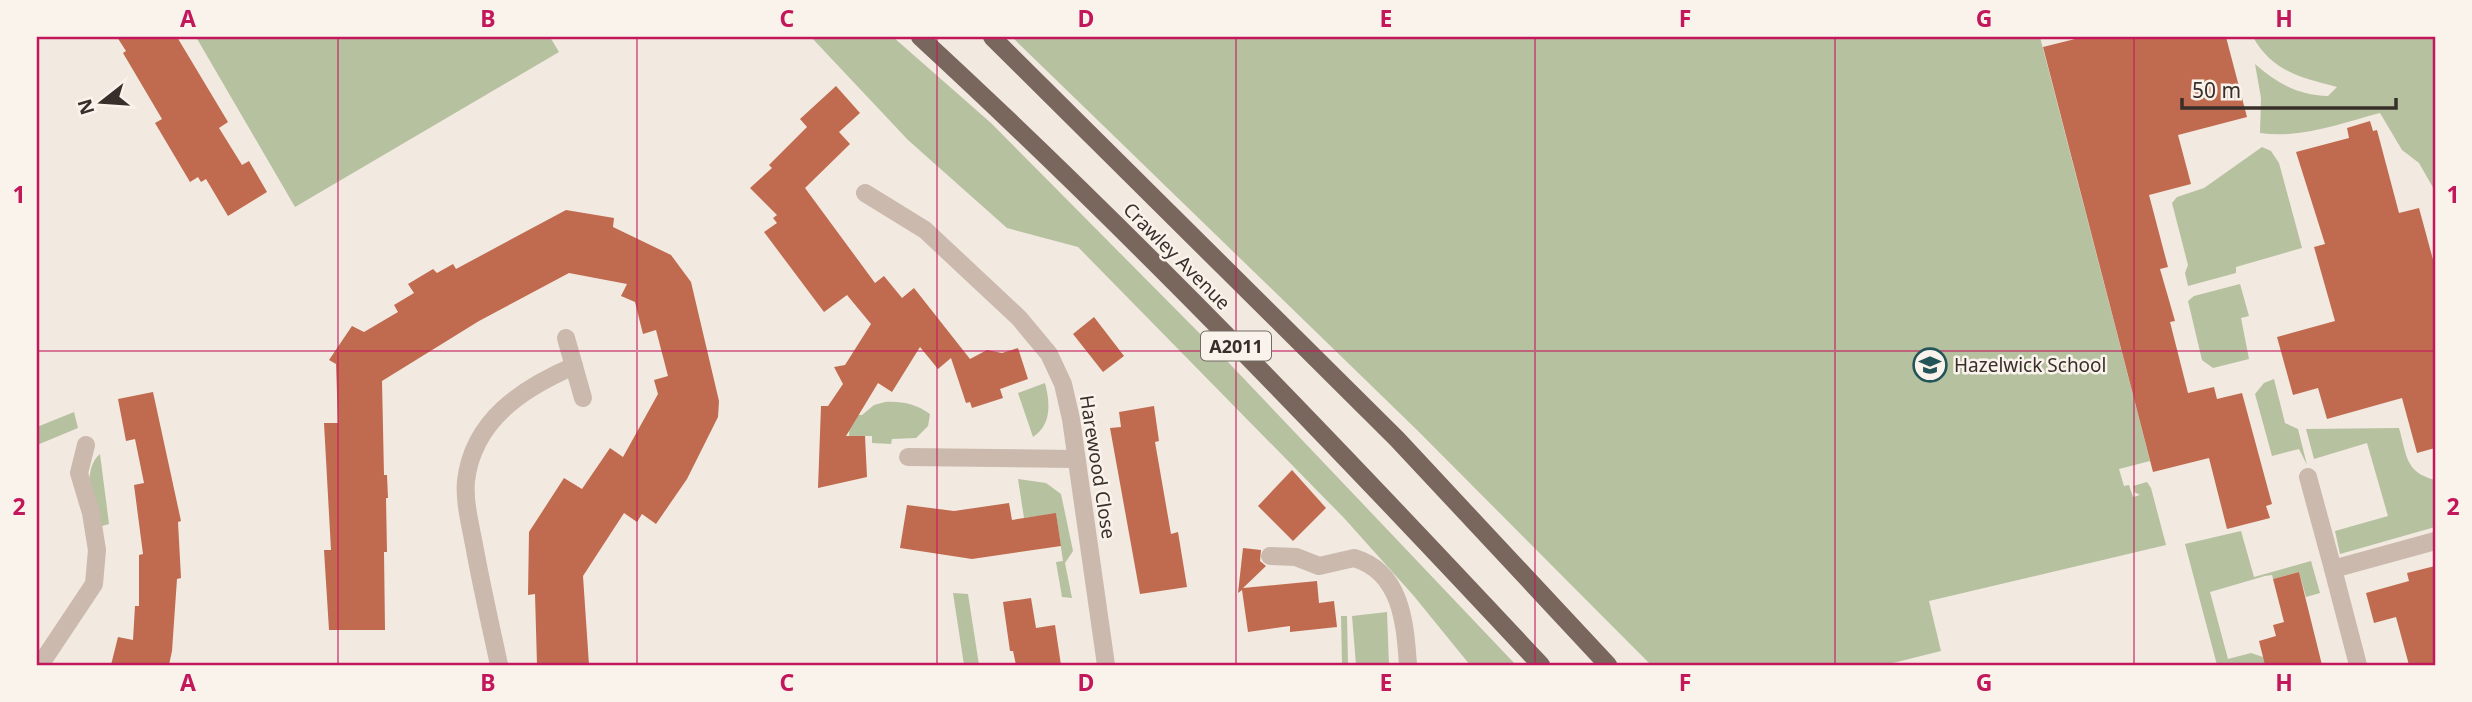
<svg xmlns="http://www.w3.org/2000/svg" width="2472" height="702" font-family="'Noto Sans',sans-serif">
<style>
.green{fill:#b6c1a0}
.building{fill:#c06b4f}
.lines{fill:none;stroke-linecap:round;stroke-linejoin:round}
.minor{stroke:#cab9ac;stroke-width:18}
.primary{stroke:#79665c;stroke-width:18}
.grid{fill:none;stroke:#c2185b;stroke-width:2;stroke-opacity:0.55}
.labels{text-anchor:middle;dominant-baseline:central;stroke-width:5;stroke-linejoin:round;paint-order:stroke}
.shield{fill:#faf3ec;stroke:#726a64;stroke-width:2}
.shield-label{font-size:18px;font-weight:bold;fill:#382f2a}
.street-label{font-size:19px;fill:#382f2a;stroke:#faf3ec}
.poi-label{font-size:19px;fill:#382f2a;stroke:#faf3ec;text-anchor:start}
.neatline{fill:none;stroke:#c2185b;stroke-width:2.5}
.grid-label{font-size:23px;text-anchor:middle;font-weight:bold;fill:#c2185b}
</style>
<rect width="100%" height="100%" fill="#f2e9e0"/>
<g class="green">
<path d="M196 37H550L559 52 295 207Z"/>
<path d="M811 37H893L991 123 1228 362 1516 665H1470L1413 595 1344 518 1078 247 1007 228 908 140Z"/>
<path d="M1012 37H2040L2150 461 2119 469 2124 486 2129 485 2133 497 2140 495 2134 492 2133 486 2147 482 2151 488 2166 545 1929 601 1941 651 1885 665H1651L1417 430Z"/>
<path d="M2253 37H2435V191L2419 163 2402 150 2380 113C2341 123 2302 139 2260 133L2261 98 2255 64C2278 84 2298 95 2328 96L2337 87C2300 77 2273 72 2253 37Z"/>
<path d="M2262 147 2271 151 2279 163 2302 248 2236 267V273L2188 286 2185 273 2188 265 2172 203 2177 197 2204 188Z"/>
<path d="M2240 284 2249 316 2241 318 2249 359 2213 368 2202 360 2188 301 2194 296Z"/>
<path d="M2274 379 2285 423 2298 429 2307 465 2299 449 2272 456 2255 394 2264 383Z"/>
<path d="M1045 383C1050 403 1052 424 1033 437L1018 393Z"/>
<path d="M885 402C902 401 916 404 930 414L928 426 916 438 892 439 891 444 872 443V436H849L850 415H862L874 405Z"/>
<path d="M74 412 78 428 37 445V427Z"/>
<path d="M2399 428C2407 456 2405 472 2435 480V527L2340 554 2335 531 2388 516 2367 443 2314 459 2306 429Z"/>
<path d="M100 454 109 524 102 526C92 507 81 470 100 454Z"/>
<path d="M1018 479 1046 483 1061 494 1073 551 1065 563 1072 598 1062 597 1056 562 1063 561 1056 514 1024 518Z"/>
<path d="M2241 531 2254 577 2311 561 2320 593 2306 597 2299 572 2273 579 2272 575 2265 576 2210 592 2228 659 2251 653 2263 657 2266 665H2217L2185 544Z"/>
<path d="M953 593 968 594 979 665H964Z"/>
<path d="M1387 612 1389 665H1356L1352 616Z"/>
<path d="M1341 616H1347L1348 665H1328L1342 664Z"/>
</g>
<g class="building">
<path d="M117 37H177L228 122 219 128 242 165 249 161 267 192 228 216 206 179 201 182 198 177 190 182 155 123 162 119 123 53 126 51Z"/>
<path d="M2083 37H2226L2247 117 2178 135 2191 184 2149 195 2168 267 2160 269 2175 321 2170 322 2188 393 2214 387 2217 399 2242 393 2272 504 2266 506 2270 518 2227 529 2209 458 2153 472 2043 47Z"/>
<path d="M836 86 860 113 839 132 850 144 805 188 875 283 884 276 902 298 914 288 970 359 987 350 1002 353 1018 348 1028 379 1000 389 1003 398 972 408 970 402 966 403 951 358 938 369 920 347 892 392 878 383 846 436H865L867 477 818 488 821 406H828L843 384 834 367 845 365 871 324 847 295 824 312 764 232 777 223 773 218 777 215 750 188 772 168 769 165 807 127 800 119Z"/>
<path d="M2370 121 2373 131 2377 130 2399 213 2419 208 2435 267V448L2417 453 2402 398 2327 419 2318 388 2293 395 2277 337 2335 321 2314 247 2325 244 2296 152 2349 138 2347 128Z"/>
<path d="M566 210 614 218 613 227 671 255 691 282 719 401 718 417 687 479 656 524 642 514 637 522 624 513 583 576 589 665H537L535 594 528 595 529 532 564 478 582 489 610 448 623 457 658 394 654 380 668 376 656 330 643 334 635 302 621 296 627 284 569 273 479 321 382 381 384 475H387L388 498H386L387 552H384L385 630H329L324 550H331L324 423H338L336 364 329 360 352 326 364 332 398 312 394 305 414 293 408 284 433 269 437 273 453 264 456 269Z"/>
<path d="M1094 317 1124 356 1103 372 1073 334Z"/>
<path d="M153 392 181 521 178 522 181 578 177 579 172 651 169 665H111L118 637 133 640 135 606H139V555L143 554 134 485 144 483 135 439 126 441 118 399Z"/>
<path d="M1154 406 1159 441 1155 442 1171 534 1178 532 1187 587 1140 594 1110 428 1121 427 1119 412Z"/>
<path d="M1292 470 1326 508 1293 541 1258 506Z"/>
<path d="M1009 503 1012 520 1056 513 1061 546 972 559 900 548 907 505 954 511Z"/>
<path d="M1243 548 1261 550 1260 561 1266 566 1243 588 1317 581 1319 603 1334 601 1337 627 1290 632V626L1248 632 1242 590 1238 593Z"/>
<path d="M2435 566V665H2409L2396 617 2374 623 2366 593 2409 581 2407 573Z"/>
<path d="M2299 572 2322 665H2265L2259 641 2276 636 2273 625 2284 622 2273 579Z"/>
<path d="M1031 598 1036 628 1055 625 1061 665H1016L1013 651H1010L1003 602Z"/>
</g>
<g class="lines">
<g class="minor">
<path d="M865 193 925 230 1019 318 1049 354 1063 384 1071 419 1106 665"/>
<path d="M566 338 583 398"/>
<path d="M908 457 1076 459"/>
<path d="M2308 477 2333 569"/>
<path d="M1270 556 1296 557 1319 566 1354 558C1402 572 1405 624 1408 665"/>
<path d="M40 665 94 584 97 550 91 513 79 473 86 445"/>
<path d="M499 665C491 627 482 588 475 550 471 527 464 503 466 481 473 420 523 388 574 366"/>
<path d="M2358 665 2333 569 2435 541"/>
</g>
<g class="primary">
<path d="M920 37C1137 237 1340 450 1541 665"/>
<path d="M992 37 1397 439 1608 665"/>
</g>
</g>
<path class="grid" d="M338 37V665M637 37V665M937 37V665M1236 37V665M1535 37V665M1835 37V665M2134 37V665M37 351H2435"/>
<defs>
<symbol id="school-ring" viewBox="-11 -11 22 22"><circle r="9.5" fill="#faf3ec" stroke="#225458" stroke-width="1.5"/><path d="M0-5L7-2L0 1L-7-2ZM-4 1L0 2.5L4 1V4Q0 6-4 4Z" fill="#225458"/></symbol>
</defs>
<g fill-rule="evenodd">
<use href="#school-ring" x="1911" y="346" width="38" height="38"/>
</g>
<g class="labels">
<rect class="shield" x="1201" y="331.5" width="70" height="29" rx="5"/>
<g class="shield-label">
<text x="1236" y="346">A2011</text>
</g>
<g class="street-label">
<text transform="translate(1177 256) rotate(45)">Crawley Avenue</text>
<text transform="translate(1098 467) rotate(81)">Harewood Close</text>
</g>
<g class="poi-label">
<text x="1954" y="365">Hazelwick School</text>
</g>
</g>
<rect width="2472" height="702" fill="none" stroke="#faf3ec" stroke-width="77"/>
<g transform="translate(102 102) rotate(253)" stroke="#faf3ec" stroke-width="5" paint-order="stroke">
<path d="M0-5L12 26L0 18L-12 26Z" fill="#382f2a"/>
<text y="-10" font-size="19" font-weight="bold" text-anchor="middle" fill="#382f2a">N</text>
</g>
<path d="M2182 98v10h214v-10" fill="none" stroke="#382f2a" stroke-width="3.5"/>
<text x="2192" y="98" font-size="21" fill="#382f2a" stroke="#faf3ec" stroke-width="5" paint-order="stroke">50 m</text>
<rect x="38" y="38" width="2396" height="626" class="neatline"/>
<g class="grid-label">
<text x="188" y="27">A</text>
<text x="488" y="27">B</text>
<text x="787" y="27">C</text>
<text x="1086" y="27">D</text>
<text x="1386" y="27">E</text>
<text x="1685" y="27">F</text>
<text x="1984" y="27">G</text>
<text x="2284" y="27">H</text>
<text x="19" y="203">1</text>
<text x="2453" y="203">1</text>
<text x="19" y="515">2</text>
<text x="2453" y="515">2</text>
<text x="188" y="691">A</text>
<text x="488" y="691">B</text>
<text x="787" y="691">C</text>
<text x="1086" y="691">D</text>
<text x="1386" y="691">E</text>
<text x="1685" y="691">F</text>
<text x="1984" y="691">G</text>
<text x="2284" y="691">H</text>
</g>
</svg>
